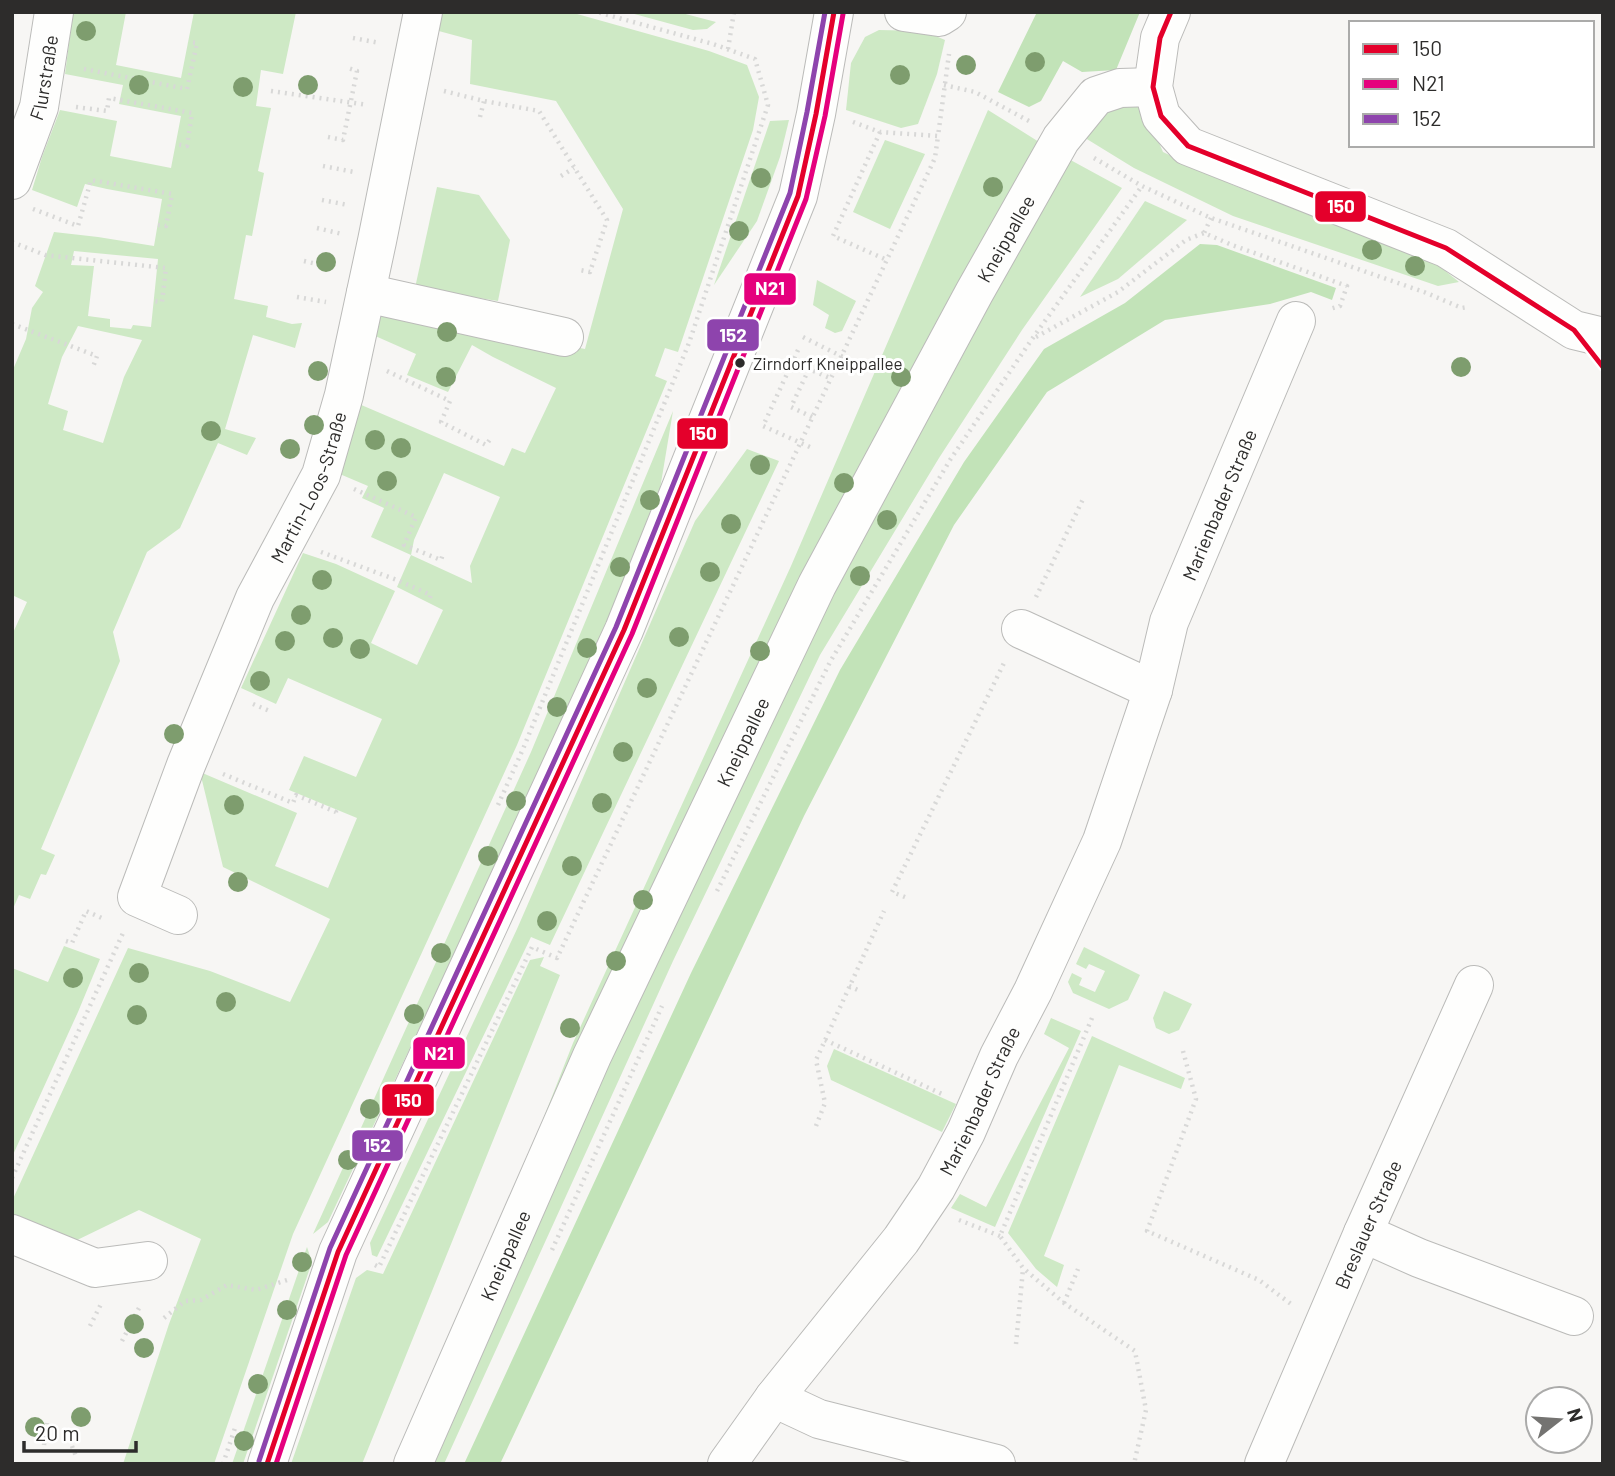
<svg xmlns="http://www.w3.org/2000/svg" width="1615" height="1476" font-family="Barlow,sans-serif">
<style>
.green{fill:#cee9c5;fill-rule:evenodd}
.forest{fill:#c2e3b8}
.lines{fill:none;stroke-linecap:round;stroke-linejoin:round}
.minor-casing{stroke:#bbbbb9;stroke-width:40}
.path{stroke:#d8d8d7;stroke-width:4.5;stroke-dasharray:2 5;stroke-linecap:butt}
.minor{stroke:#fefefd;stroke-width:38}
.bus-1-casing{stroke:#fff;stroke-width:10}
.bus-2-casing{stroke:#fff;stroke-width:10}
.bus-3-casing{stroke:#fff;stroke-width:10}
.bus-1{stroke:#e4002b;stroke-width:5}
.bus-2{stroke:#e5007d;stroke-width:5}
.bus-3{stroke:#8e44ad;stroke-width:5}
.tree{fill:#7e9d6e}
.bus-dot{fill:#2d2c2b;stroke:#fff;stroke-width:2.5}
.labels{text-anchor:middle;dominant-baseline:central;stroke-width:6;stroke-linejoin:round;paint-order:stroke}
.bus-label{font-size:17px;fill:#2d2c2b;stroke:#fff;text-anchor:start}
.street-label{font-size:19px;fill:#2d2c2b;stroke:#fff}
.line-badge{stroke:#fff;stroke-width:2.5}
.badge-label{font-size:19px;text-anchor:middle;font-weight:bold;fill:#fff}
</style>
<rect width="100%" height="100%" fill="#f7f6f4"/>
<g class="green">
<path d="M73 12H126L116 65 181 78 194 12H296L283 74 261 70 256 106 271 108 258 171 264 173 252 236 246 235 234 299 268 306 266 317 292 324 302 323 295 348 253 335 225 429 256 438 247 455 218 443 180 528 147 552 113 632 120 661 41 849 55 855 46 875 41 874 30 899 19 895 12 911V635L27 602 12 595V372L26 339 32 308 43 292 35 286 54 232 98 237 154 246 162 199 107 189 85 184 77 207 32 190 42 157 60 110 117 121 110 156 171 168 181 116 119 104 123 85 65 74ZM74 251 158 259 151 327 133 325 131 329 110 327V319L88 316 94 266 71 265ZM78 326 142 340 124 377 103 443 63 430 68 411 48 404 62 357Z"/>
<path d="M438 12H570L709 51 747 65 759 97 753 130 678 352 665 348 655 376 667 381 517 745 293 1234 214 1464H123L169 1324 201 1239 139 1210 71 1243 12 1217V1201L128 948 210 971 290 1002 330 919 223 867 200 772 297 813 275 866 328 888 357 818 289 790 304 756 356 777 382 719 288 678 276 704 241 688 303 553 336 564 395 591 371 643 417 665 443 610 397 587 411 555 371 537 384 508 362 498 368 486 335 472 359 404 504 466 512 448 525 453 556 388 493 357 472 345 448 392 407 375 416 354 373 335 378 315H410L585 349 623 209 556 101 470 84 472 40 435 30ZM444 473 500 497 470 566 472 583 411 555 414 540Z"/>
<path d="M627 12H678L716 22 707 29 693 30Z"/>
<path d="M879 30 924 31 945 40 937 74 918 124 901 128 846 110 851 63 865 37Z"/>
<path d="M1133 102 1144 108 1163 152 1233 185 1428 257 1459 282 1438 286 1233 216 1134 168 1077 133 1105 104Z"/>
<path d="M988 110 1047 147 439 1384 573 1043 791 566Z"/>
<path d="M789 120 780 157 757 221 714 285 770 121Z"/>
<path d="M885 140 925 154 890 229 853 212Z"/>
<path d="M1065 157 1122 188 1022 330 939 458 820 655 673 961 444 1464H421L824 588Z"/>
<path d="M437 187 479 195 510 240 498 301 415 288Z"/>
<path d="M1145 201 1187 220 1118 279 1080 297Z"/>
<path d="M817 280 856 301 842 331 835 333 825 328 829 315 813 305Z"/>
<path d="M673 411 657 507 545 761 328 1222 313 1234 531 752Z"/>
<path d="M747 449 779 461 550 945 531 937 377 1257 372 1255 370 1243 517 929 695 521Z"/>
<path d="M64 946 100 959 78 1012 12 1157V968L48 982Z"/>
<path d="M1084 947 1140 975 1128 1000 1109 1009 1073 993 1068 982 1072 973 1082 978 1079 985 1095 992 1105 971 1089 964 1086 969 1076 964Z"/>
<path d="M544 957 540 966 560 975 362 1464H291L356 1278 367 1270 383 1274 530 960Z"/>
<path d="M1164 991 1192 1004 1179 1030 1169 1034 1156 1028 1153 1018Z"/>
<path d="M1051 1018 1081 1031 995 1227 951 1208 960 1194 986 1207 1069 1048 1044 1034Z"/>
<path d="M1092 1036 1185 1078 1181 1089 1119 1065 1044 1256 1064 1265 1057 1287 1036 1269 1008 1233Z"/>
<path d="M834 1049 956 1104 942 1132 831 1080 827 1066Z"/>
<path d="M307 1247 312 1262 243 1464H232Z"/>
</g>
<g class="forest">
<path d="M1037 12H1140L1116 70 1082 72 1063 61 1041 101 1029 107 998 92Z"/>
<path d="M1200 244 1217 245 1336 288 1332 300 1311 292 1270 304 1165 320 1047 392 954 525 804 816 500 1464H464L691 973 840 670 964 462 1044 349 1125 303Z"/>
</g>
<g class="lines">
<defs>
<g id="minor">
<path d="M904 12 939 17 947 12"/>
<path d="M1171 12 1160 38 1153 87 1161 116 1188 146 1446 248 1574 330 1603 337"/>
<path id="s1" d="M12 180 39 107 54 12"/>
<path d="M366 293 564 337"/>
<path d="M1021 629 1153 690"/>
<path id="s2" d="M178 915 137 897 186 765 255 598 321 475 344 395 377 241 423 12"/>
<path d="M1363 1233 1419 1258 1574 1316"/>
<path d="M12 1234 95 1268 148 1261"/>
<path d="M774 1398 819 1419 996 1464"/>
<path d="M267 1464 338 1252 624 630 798 196 816 114 834 12"/>
<path id="s3" d="M413 1464 592 1056 817 585 974 293 1061 139 1096 96 1120 88 1153 87"/>
<path id="s4" d="M727 1464 774 1398 901 1240 936 1188 966 1132 999 1056 1033 991 1102 841 1153 690 1169 622 1296 321"/>
<path id="s5" d="M1264 1464 1363 1233 1474 985"/>
</g>
</defs>
<use href="#minor" class="minor-casing"/>
<g class="path">
<path d="M353 38 380 43"/>
<path d="M728 49 734 12"/>
<path d="M84 69 187 89 197 43 188 42"/>
<path d="M944 85 975 92 1029 121"/>
<path d="M271 91 368 105"/>
<path d="M444 91 484 101 539 111 607 220 590 272 580 270"/>
<path d="M76 107 107 111 109 98 192 113 187 146 176 144"/>
<path d="M480 117 484 101"/>
<path d="M853 122 880 132 938 136 949 54"/>
<path d="M880 132 833 236 887 260"/>
<path d="M328 137 343 140 357 71 348 68"/>
<path d="M1094 158 1142 186 1211 218 1424 292 1462 308 1468 307"/>
<path d="M323 166 354 172"/>
<path d="M561 176 574 168"/>
<path d="M322 200 348 205"/>
<path d="M33 209 78 226 91 180 172 194 166 226 158 225"/>
<path d="M1211 218 1204 233 1232 245 1347 286 1340 306 1330 309"/>
<path d="M317 228 342 234"/>
<path d="M12 242 45 255 166 268 162 302 154 301"/>
<path d="M304 261 334 268"/>
<path d="M297 297 326 302"/>
<path d="M12 324 97 356 93 367"/>
<path d="M803 337 851 361"/>
<path d="M1036 337 1118 292 1186 240 1204 233"/>
<path d="M798 350 763 426 810 447"/>
<path d="M387 371 450 401 441 422 486 445 491 438"/>
<path d="M812 417 791 407 809 369 830 378"/>
<path d="M354 489 416 517 404 545 441 560 443 554"/>
<path d="M321 552 397 580 431 595 428 602"/>
<path d="M1036 597 1084 497"/>
<path d="M253 704 272 712"/>
<path d="M223 774 293 803 296 795 336 812 335 816"/>
<path d="M498 805 523 749 689 343 768 105 755 59 713 44 597 12"/>
<path d="M717 891 830 662 950 460 1032 339 1142 186"/>
<path d="M905 897 892 892 1005 661"/>
<path d="M66 941 72 943 86 911 104 919"/>
<path d="M849 986 860 991"/>
<path d="M1092 1018 1000 1236 1023 1268 1064 1303 1135 1351 1146 1410 1134 1464"/>
<path d="M825 1040 942 1094"/>
<path d="M1183 1051 1196 1099 1147 1231 1259 1280 1291 1304"/>
<path d="M816 1126 825 1103 816 1060 884 911"/>
<path d="M12 1178 123 933"/>
<path d="M959 1220 1000 1236"/>
<path d="M552 1250 662 1006"/>
<path d="M375 1265 379 1267 532 947 557 958 935 158 938 136"/>
<path d="M1064 1303 1078 1269"/>
<path d="M164 1318 185 1301 201 1300 227 1285 256 1290 287 1280"/>
<path d="M90 1326 101 1304"/>
<path d="M122 1341 139 1308"/>
<path d="M1016 1344 1023 1269"/>
<path d="M67 1433 77 1459"/>
<path d="M44 1445 47 1423"/>
<path d="M223 1464 235 1428"/>
</g>
<use href="#minor" class="minor"/>
<defs>
<g id="bus-1">
<path d="M1171 12 1160 38 1153 87 1161 116 1188 146 1446 248 1574 330 1603 367"/>
<path d="M267 1464 338 1252 624 630 798 196 816 114 834 12"/>
</g>
<path id="bus-2" d="M276 1464 346 1255 632 634 806 199 825 116 843 14"/>
<path id="bus-3" d="M259 1461 330 1248 616 627 790 193 807 112 825 12"/>
</defs>
<use href="#bus-1" class="bus-1-casing"/>
<use href="#bus-2" class="bus-2-casing"/>
<use href="#bus-3" class="bus-3-casing"/>
<use href="#bus-1" class="bus-1"/>
<use href="#bus-2" class="bus-2"/>
<use href="#bus-3" class="bus-3"/>
</g>
<g class="tree">
<circle cx="86" cy="31" r="10"/>
<circle cx="1035" cy="62" r="10"/>
<circle cx="966" cy="65" r="10"/>
<circle cx="900" cy="75" r="10"/>
<circle cx="139" cy="85" r="10"/>
<circle cx="308" cy="85" r="10"/>
<circle cx="243" cy="87" r="10"/>
<circle cx="761" cy="178" r="10"/>
<circle cx="993" cy="187" r="10"/>
<circle cx="739" cy="231" r="10"/>
<circle cx="1372" cy="250" r="10"/>
<circle cx="326" cy="262" r="10"/>
<circle cx="1415" cy="266" r="10"/>
<circle cx="447" cy="332" r="10"/>
<circle cx="1461" cy="367" r="10"/>
<circle cx="318" cy="371" r="10"/>
<circle cx="446" cy="377" r="10"/>
<circle cx="901" cy="377" r="10"/>
<circle cx="314" cy="425" r="10"/>
<circle cx="211" cy="431" r="10"/>
<circle cx="375" cy="440" r="10"/>
<circle cx="401" cy="448" r="10"/>
<circle cx="290" cy="449" r="10"/>
<circle cx="760" cy="465" r="10"/>
<circle cx="387" cy="481" r="10"/>
<circle cx="844" cy="483" r="10"/>
<circle cx="650" cy="500" r="10"/>
<circle cx="887" cy="520" r="10"/>
<circle cx="731" cy="524" r="10"/>
<circle cx="620" cy="567" r="10"/>
<circle cx="710" cy="572" r="10"/>
<circle cx="860" cy="576" r="10"/>
<circle cx="322" cy="580" r="10"/>
<circle cx="301" cy="615" r="10"/>
<circle cx="679" cy="637" r="10"/>
<circle cx="333" cy="638" r="10"/>
<circle cx="285" cy="641" r="10"/>
<circle cx="587" cy="648" r="10"/>
<circle cx="360" cy="649" r="10"/>
<circle cx="760" cy="651" r="10"/>
<circle cx="260" cy="681" r="10"/>
<circle cx="647" cy="688" r="10"/>
<circle cx="557" cy="707" r="10"/>
<circle cx="174" cy="734" r="10"/>
<circle cx="623" cy="752" r="10"/>
<circle cx="516" cy="801" r="10"/>
<circle cx="602" cy="803" r="10"/>
<circle cx="234" cy="805" r="10"/>
<circle cx="488" cy="856" r="10"/>
<circle cx="572" cy="866" r="10"/>
<circle cx="238" cy="882" r="10"/>
<circle cx="643" cy="900" r="10"/>
<circle cx="547" cy="921" r="10"/>
<circle cx="441" cy="953" r="10"/>
<circle cx="616" cy="961" r="10"/>
<circle cx="139" cy="973" r="10"/>
<circle cx="73" cy="978" r="10"/>
<circle cx="226" cy="1002" r="10"/>
<circle cx="414" cy="1014" r="10"/>
<circle cx="137" cy="1015" r="10"/>
<circle cx="570" cy="1028" r="10"/>
<circle cx="370" cy="1109" r="10"/>
<circle cx="348" cy="1160" r="10"/>
<circle cx="302" cy="1262" r="10"/>
<circle cx="287" cy="1310" r="10"/>
<circle cx="134" cy="1324" r="10"/>
<circle cx="144" cy="1348" r="10"/>
<circle cx="258" cy="1384" r="10"/>
<circle cx="81" cy="1417" r="10"/>
<circle cx="35" cy="1427" r="10"/>
<circle cx="244" cy="1441" r="10"/>
</g>
<circle class="bus-dot" cx="740" cy="363" r="6"/>
<g class="labels">
<g class="bus-label">
<text x="753" y="363">Zirndorf Kneippallee</text>
</g>
<g class="street-label">
<text stroke="none"><textPath href="#s1" startOffset="108">Flurstraße</textPath></text>
<text stroke="none"><textPath href="#s3" startOffset="1362">Kneippallee</textPath></text>
<text stroke="none"><textPath href="#s2" startOffset="490">Martin-Loos-Straße</textPath></text>
<text stroke="none"><textPath href="#s4" startOffset="1088">Marienbader Straße</textPath></text>
<text stroke="none"><textPath href="#s3" startOffset="794">Kneippallee</textPath></text>
<text stroke="none"><textPath href="#s4" startOffset="444">Marienbader Straße</textPath></text>
<text stroke="none"><textPath href="#s5" startOffset="261">Breslauer Straße</textPath></text>
<text stroke="none"><textPath href="#s3" startOffset="228">Kneippallee</textPath></text>
</g>
</g>
<g class="line-badge">
<rect x="1314" y="190" width="53" height="33" rx="7" fill="#e4002b"/>
<rect x="743" y="272" width="54" height="34" rx="7" fill="#e5007d"/>
<rect x="706" y="318" width="54" height="34" rx="7" fill="#8e44ad"/>
<rect x="676" y="417" width="53" height="33" rx="7" fill="#e4002b"/>
<rect x="412" y="1036" width="54" height="34" rx="7" fill="#e5007d"/>
<rect x="381" y="1083" width="54" height="34" rx="7" fill="#e4002b"/>
<rect x="351" y="1129" width="53" height="33" rx="7" fill="#8e44ad"/>
</g>
<g class="badge-label">
<text x="1341" y="213">150</text>
<text x="770" y="295">N21</text>
<text x="733" y="342">152</text>
<text x="703" y="440">150</text>
<text x="439" y="1060">N21</text>
<text x="408" y="1107">150</text>
<text x="377" y="1152">152</text>
</g>
<rect width="1615" height="1476" fill="none" stroke="#2d2c2b" stroke-width="28"/>
<rect x="1349" y="21" width="245" height="126" fill="#ffffff" stroke="#ababaa" stroke-width="2"/>
<rect x="1363" y="44" width="35" height="10" fill="#e4002b" stroke="#ababaa" stroke-width="2"/>
<text x="1412" y="56" font-size="21" fill="#2d2c2b">150</text>
<rect x="1363" y="79" width="35" height="10" fill="#e5007d" stroke="#ababaa" stroke-width="2"/>
<text x="1412" y="91" font-size="21" fill="#2d2c2b">N21</text>
<rect x="1363" y="114" width="35" height="10" fill="#8e44ad" stroke="#ababaa" stroke-width="2"/>
<text x="1412" y="126" font-size="21" fill="#2d2c2b">152</text>
<g transform="translate(1559 1420) rotate(73)"><circle r="33" fill="#ffffff" stroke="#ababaa" stroke-width="2"/>
<path d="M0-5L12 26L0 18L-12 26Z" fill="#747371"/>
<text y="-10" font-size="19" font-weight="bold" text-anchor="middle" fill="#2d2c2b">N</text>
</g>
<path d="M24 1441v10h112v-10" fill="none" stroke="#2d2c2b" stroke-width="3.5"/>
<text x="35" y="1441" font-size="21" fill="#2d2c2b" stroke="#ffffff" stroke-width="5" paint-order="stroke">20 m</text>
</svg>
